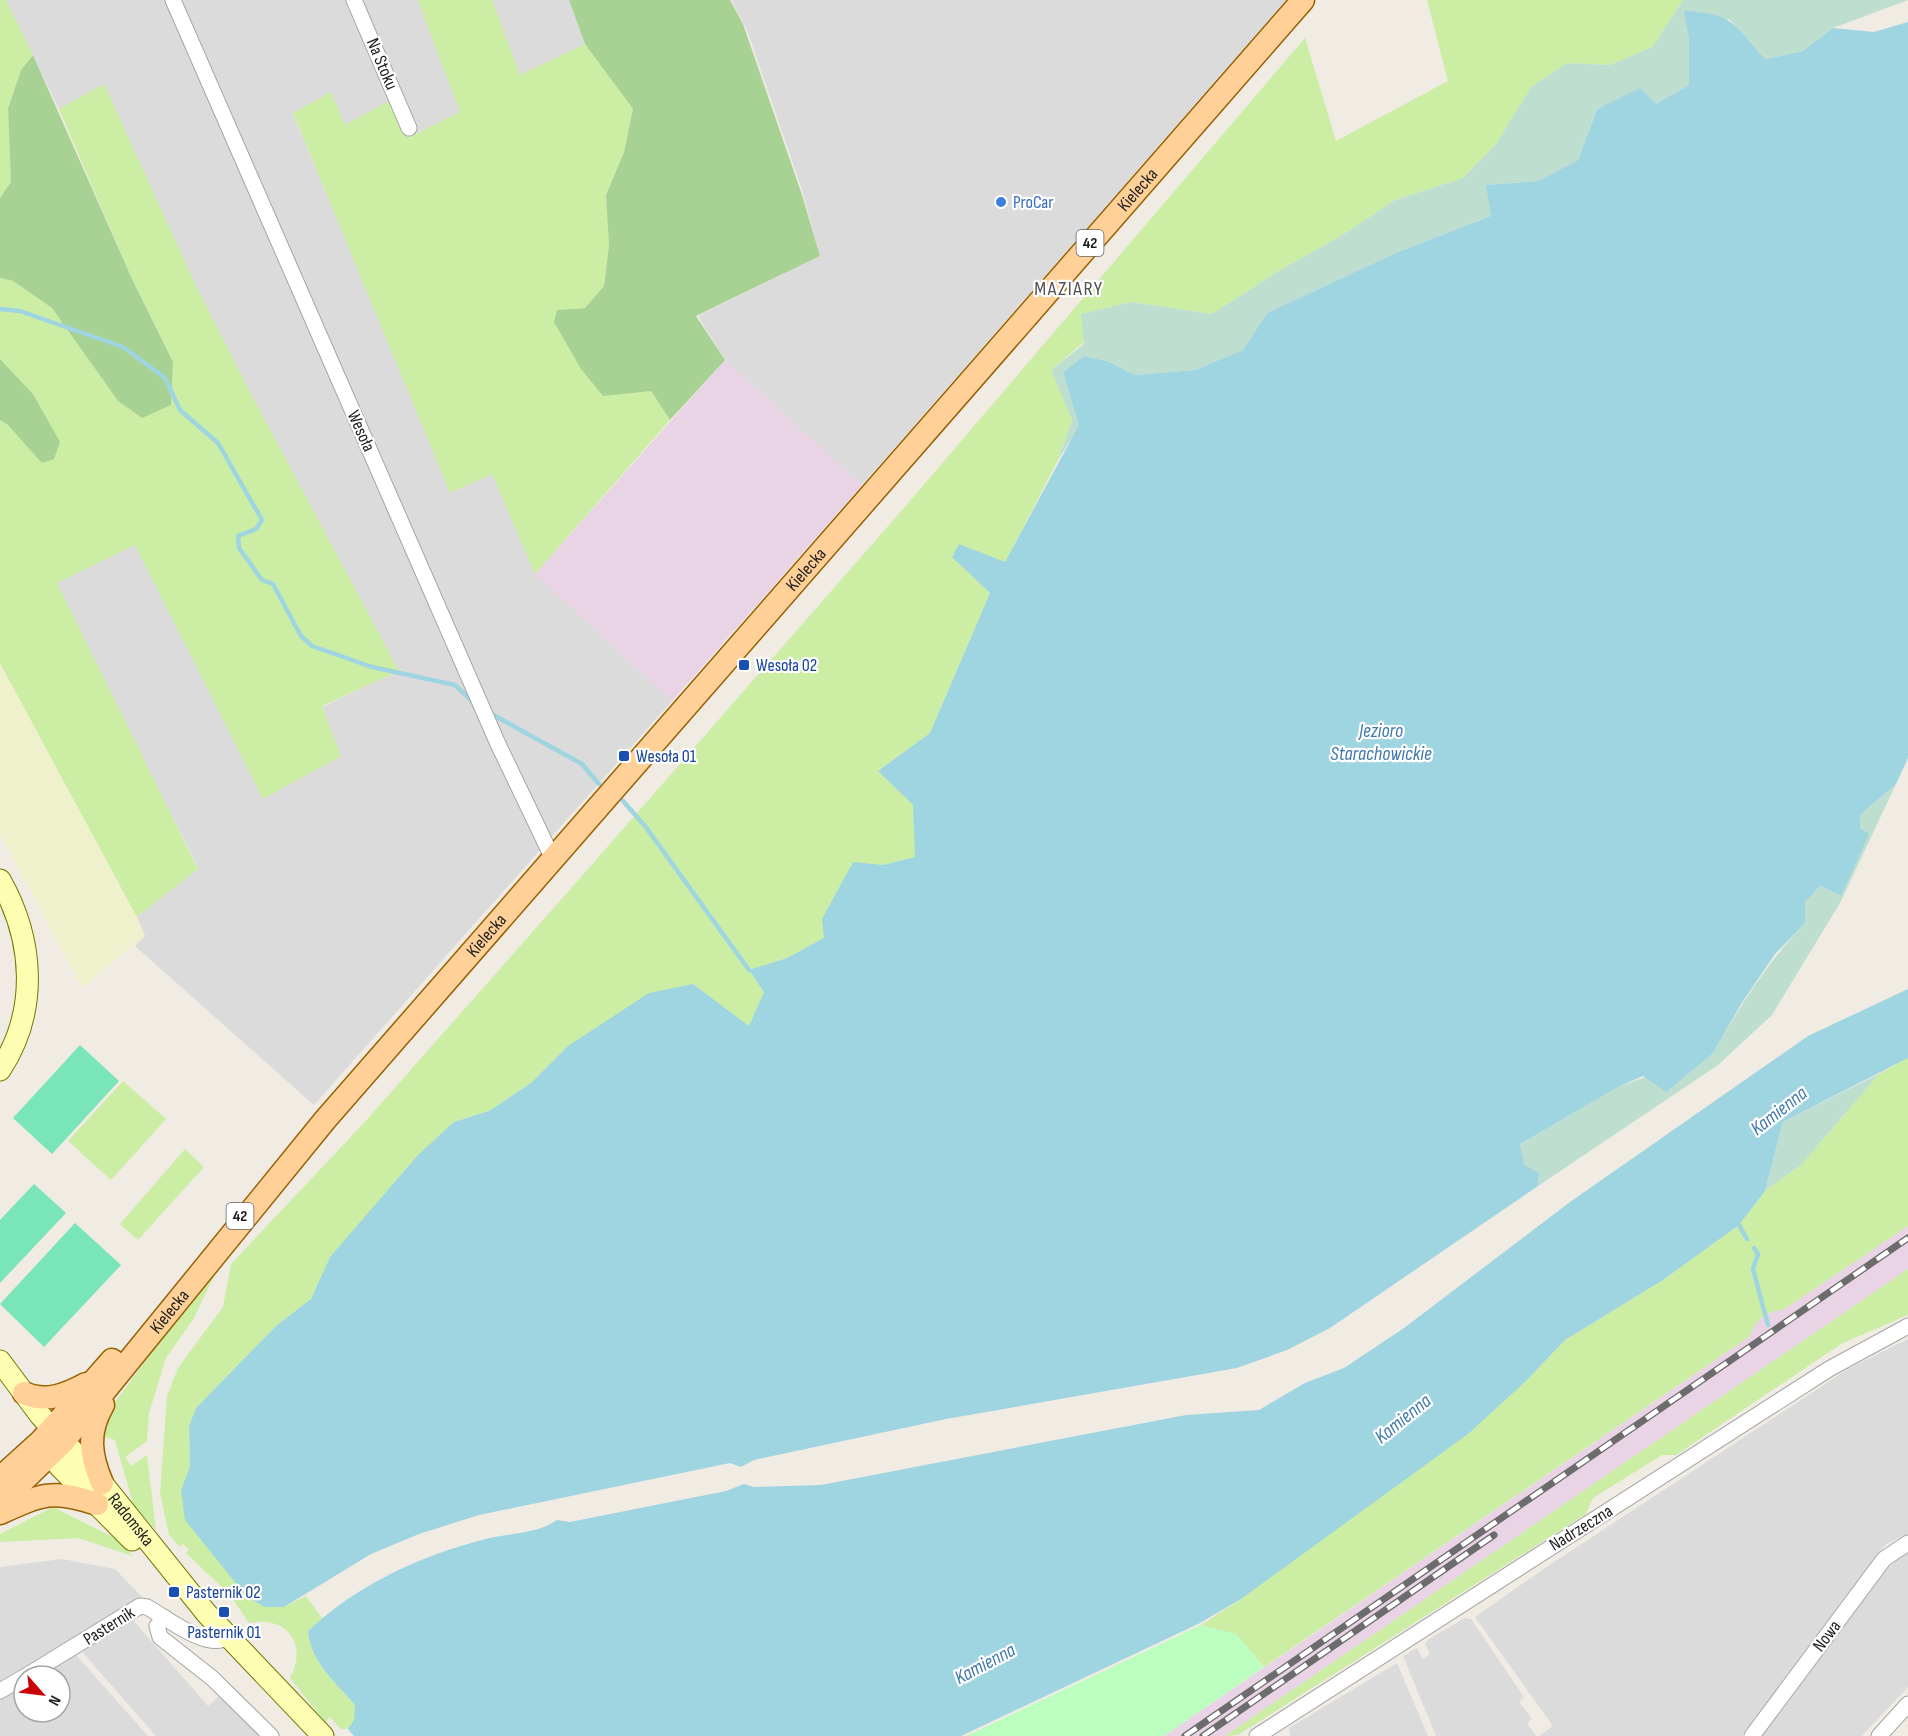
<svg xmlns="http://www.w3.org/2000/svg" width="1908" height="1736" font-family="'Sofia Sans Condensed',sans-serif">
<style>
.residential{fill:#dcdbdb}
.industrial{fill:#e9d4e6}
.farmland{fill:#eff0cc}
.grass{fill:#cbeea4}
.forest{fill:#a8d294}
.wetland{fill:#bedfcf}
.park{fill:#bcfebf}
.pitch{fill:#7ae5b9}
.water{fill:#9fd4e1}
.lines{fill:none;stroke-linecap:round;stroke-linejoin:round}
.stream{stroke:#9fd4e1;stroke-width:4.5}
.street-casing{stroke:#a5a5a5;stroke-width:17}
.secondary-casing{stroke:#707900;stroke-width:23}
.primary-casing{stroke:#976100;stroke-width:25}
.street{stroke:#fff;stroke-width:15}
.secondary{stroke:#fdfeb2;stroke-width:21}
.primary{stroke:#ffd098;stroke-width:22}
.rail-casing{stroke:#6c6c6c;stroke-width:7}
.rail{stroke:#fff;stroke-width:4.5;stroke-dasharray:14;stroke-linecap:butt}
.shop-dot{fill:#3f7fe0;stroke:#fff;stroke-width:2}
.transit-dot{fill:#1a4fb4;stroke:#fff;stroke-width:2}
.labels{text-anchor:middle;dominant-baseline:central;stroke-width:4.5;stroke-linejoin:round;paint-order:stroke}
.shield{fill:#fff;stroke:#626262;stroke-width:1.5}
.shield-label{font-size:16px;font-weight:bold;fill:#1e1e1e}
.street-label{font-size:18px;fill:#1e1e1e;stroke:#fff}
.shop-label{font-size:18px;fill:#366cbe;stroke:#fff;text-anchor:start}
.transit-label{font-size:18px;fill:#164399;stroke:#fff;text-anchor:start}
.neighbourhood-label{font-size:20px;letter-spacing:1.5px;fill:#515151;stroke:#fff}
.water-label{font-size:20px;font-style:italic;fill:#407aad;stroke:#fff}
</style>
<rect width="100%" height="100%" fill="#f0ebe3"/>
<g class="residential">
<path d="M6 0H418L460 112 408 138 344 125 331 92 293 114 451 493 492 474 535 574 672 701 314 1105 135 946 145 936 137 917 198 868 56 583 135 545 263 798 322 707 398 671 251 394 198 290 104 85 59 109Z"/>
<path d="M492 0H569L585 44 520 75Z"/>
<path d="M731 0H1286L862 485 725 360 698 316 820 256 801 187 747 30Z"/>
<path d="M1908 1339V1534L1886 1544 1742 1736H1539L1553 1726 1475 1617 1548 1566 1848 1369Z"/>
<path d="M1908 1553V1687L1862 1736H1762L1873 1584 1885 1570Z"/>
<path d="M62 1559 115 1569 142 1597 0 1681V1567Z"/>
<path d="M131 1618 208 1706 221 1695 261 1736H156L83 1653V1650Z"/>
<path d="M1465 1618 1471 1619 1524 1697 1519 1702 1532 1719 1527 1723 1536 1736H1436L1403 1656 1417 1648 1423 1659 1430 1654 1425 1644 1429 1639Z"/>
<path d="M76 1655 148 1736H0V1700L24 1685V1712H60V1676H40Z"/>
<path d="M1397 1663 1428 1736H1290L1289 1728Z"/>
</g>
<g class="industrial">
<path d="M725 360 862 485 672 701 535 574Z"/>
<path d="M1908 1226V1269L1225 1736H1164L1749 1337 1756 1321 1772 1310H1783Z"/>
</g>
<path class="farmland" d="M0 663 137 917 145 936 82 988 0 834Z"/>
<g class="grass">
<path d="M0 0H6L33 55 21 70 8 107 11 182 0 198Z"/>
<path d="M418 0H492L520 75 585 44 633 109 624 152 606 195 609 245 604 286 585 308 557 310 651 391 670 420 535 574 492 474 450 493 293 113 331 92 345 125 391 100 408 138 460 112Z"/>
<path d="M1427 0H1683L1652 47 1610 65 1567 63 1531 87 1496 144 1463 178 1395 200 1344 234 1280 270 1212 314 1131 302 1051 370 1072 420 1058 460 1005 563 960 545 952 556 990 593 930 733 878 771 913 805 916 857 883 865 824 938 787 958 750 970 764 992 749 1026 693 984 568 1046 531 1083 489 1111 454 1122 330 1257 311 1299 277 1325 196 1408 189 1426 190 1466 181 1490 284 1607 306 1596 322 1618 308 1631C310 1661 336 1683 355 1705L354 1720 348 1729H341L330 1717 325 1722 290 1678C308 1645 288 1615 249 1623L230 1595 186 1553 189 1550 183 1544 180 1547 169 1535 160 1493 167 1396 178 1368 223 1307 231 1264 363 1124 581 877 910 501 1305 38 1336 141 1448 81Z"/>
<path d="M104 84 198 290 251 394 399 671 322 706 341 756 263 799 135 545 57 583 198 869 137 917 0 663V420L8 425 33 394 0 359V278L13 281 52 308 118 401 142 418 173 362 133 281 59 109Z"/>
<path d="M1908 1058V1226L1783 1310C1764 1311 1756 1321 1749 1337L1264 1667 1236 1634 1201 1625 1241 1599 1527 1380 1565 1340 1663 1280 1739 1225 1765 1191 1801 1165 1879 1074Z"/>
<path d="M123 1081 166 1119 111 1180 68 1141Z"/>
<path d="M185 1149 204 1167 138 1240 120 1224Z"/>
<path d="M225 1252 194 1318 166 1358 149 1413 147 1441 125 1457 131 1466 147 1455 156 1530 133 1504 115 1440 99 1435 110 1409Z"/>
<path d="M1908 1269V1315L1841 1344 1676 1455H1662L1593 1498 1586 1514 1238 1735 1225 1736Z"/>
<path d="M53 1507 115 1538 133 1556 78 1538 0 1542V1534Z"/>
</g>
<g class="forest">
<path d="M569 0H730L743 24 802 195 820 256 696 316 725 360 670 420 651 391 603 396 581 369 554 322 557 310 585 308 604 286 609 245 606 195 624 152 633 109 585 44Z"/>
<path d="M33 55 133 281 173 362 171 405 142 418 118 401 52 308 13 281 0 278V198L11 182 8 108 21 70Z"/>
<path d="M0 359 33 394 60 442 54 459 42 463 8 425 0 420Z"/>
</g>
<g class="wetland">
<path d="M1683 0H1908L1833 28 1803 51 1766 59 1729 19 1689 38V85L1656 104 1597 108 1578 160 1538 181 1487 185 1491 216 1398 252 1267 313 1243 350 1195 370 1135 375 1107 361 1084 356 1063 372 1080 425 1058 460 1072 420 1051 370 1084 344 1081 314 1131 302 1212 314 1280 270 1344 234 1395 200 1463 178 1496 144 1531 87 1567 63 1610 65 1652 47Z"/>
<path d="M1896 784 1840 903 1772 1015 1718 1065 1538 1186 1539 1173 1523 1165 1520 1144 1618 1087 1713 1053C1740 1006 1767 963 1805 923V902L1820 886 1840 896 1860 828V815Z"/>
<path d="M1879 1074 1801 1165 1765 1191 1783 1122Z"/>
</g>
<path class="park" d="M1201 1625 1236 1634 1264 1667 1164 1736H966Z"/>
<g class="pitch">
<path d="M80 1045 119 1081 52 1154 13 1118Z"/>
<path d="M34 1184 66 1213 0 1283V1220Z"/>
<path d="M75 1223 121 1265 44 1347 0 1304Z"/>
</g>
<g class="water">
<path d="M1684 11C1736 14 1732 24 1766 59L1803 51 1833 28 1874 32 1908 22V758L1896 784 1860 815V828L1869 834 1841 896 1820 886 1805 902V923L1775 954 1741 1004 1713 1053 1666 1092 1643 1076 1618 1087 1520 1144 1524 1165 1539 1173 1538 1186 1330 1328 1287 1350 1237 1368 946 1419 754 1460 741 1467 730 1463 479 1515 419 1534 371 1554 284 1607H265L247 1597 185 1520 181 1490 190 1466 189 1426 196 1408 277 1325 311 1299 330 1257 418 1155 454 1122 489 1111 531 1083 568 1046 649 993 693 984 749 1026 764 992 749 970 787 958 824 938 822 919 853 862 883 865 915 857 913 805 878 771 930 733 990 593 952 557 959 544 1005 562 1079 425 1063 372 1084 356 1107 361 1135 375 1195 370 1243 350 1267 313 1398 252 1491 216 1486 185 1538 181 1578 160 1597 109 1640 88 1656 104 1689 85V38Z"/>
<path d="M1908 989V1058L1783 1122 1765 1191 1739 1225 1663 1280 1565 1340 1527 1380 1468 1434 1241 1599 1200 1623 961 1736H354L348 1729 354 1720 355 1705C336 1683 310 1661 308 1631 357 1585 421 1555 486 1539 510 1533 537 1534 557 1520L570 1522 726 1491 744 1484 754 1487 821 1485 1186 1415 1259 1410 1305 1383 1344 1368 1404 1328 1570 1202 1808 1036Z"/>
</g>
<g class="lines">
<g class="stream">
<path d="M0 309 20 311 123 347 165 378 180 410 218 443 262 520 256 529 238 536 239 548 262 580 273 584 301 636 312 646 372 667 455 685 476 705"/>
<path d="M488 712 582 764 599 784"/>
<path d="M623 801 645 826 749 970"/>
<path d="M1739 1225 1747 1239"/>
<path d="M1754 1248 1758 1254 1753 1269 1768 1325"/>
</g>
<defs>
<g id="street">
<path d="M173 0 498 744 553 859"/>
<path d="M354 0 409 128"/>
<path d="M164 1617 157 1626 160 1637 212 1678 271 1736"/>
<path d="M26 1676 140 1606 147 1607C164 1616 209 1652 227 1637"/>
<path d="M0 1691 24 1677"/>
<path d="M1257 1736 1829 1369 1908 1326"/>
<path d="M1752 1736 1884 1559 1908 1543"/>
<path d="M1879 1736 1908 1704"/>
</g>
<g id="secondary">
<path d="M0 880C34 940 39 1011 0 1070"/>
<path id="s1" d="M0 1361 40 1415 102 1483 207 1614 323 1736"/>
<path d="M41 1442 60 1467 132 1540"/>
</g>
<g id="primary">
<path d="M24 1393C45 1403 66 1395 86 1384"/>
<path d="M0 1478 41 1441 112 1360"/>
<path d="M102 1483C90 1455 87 1432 103 1405"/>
<path id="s2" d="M0 1503 63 1442 325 1120 1303 0"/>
<path d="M0 1513C42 1494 52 1489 97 1504"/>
</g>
</defs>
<use href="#street" class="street-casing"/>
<use href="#secondary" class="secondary-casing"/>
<use href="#primary" class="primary-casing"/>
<use href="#street" class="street"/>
<use href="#secondary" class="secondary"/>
<use href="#primary" class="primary"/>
<defs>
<g id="rail">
<path d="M1185 1736 1908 1238"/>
<path d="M1203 1736 1494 1535"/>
</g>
</defs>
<use href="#rail" class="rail-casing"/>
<use href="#rail" class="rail"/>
</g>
<circle class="shop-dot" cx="1001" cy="202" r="6"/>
<g class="transit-dot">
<rect x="738" y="659" width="12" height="12" rx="3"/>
<rect x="618" y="750" width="12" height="12" rx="3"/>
<rect x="168" y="1586" width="12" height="12" rx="3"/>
<rect x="218" y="1606" width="12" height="12" rx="3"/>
</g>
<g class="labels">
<g class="shield">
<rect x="1076.5" y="230" width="27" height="26" rx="4.5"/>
<rect x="226.5" y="1203" width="27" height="26" rx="4.5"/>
</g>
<g class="shield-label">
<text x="1090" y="243">42</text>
<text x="240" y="1216">42</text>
</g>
<g class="street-label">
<text transform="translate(382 64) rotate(67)">Na Stoku</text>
<text stroke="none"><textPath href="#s2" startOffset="1738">Kielecka</textPath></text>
<text transform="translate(361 431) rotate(66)">Wesoła</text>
<text stroke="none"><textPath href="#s2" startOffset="1234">Kielecka</textPath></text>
<text stroke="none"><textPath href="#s2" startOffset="748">Kielecka</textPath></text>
<text stroke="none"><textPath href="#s2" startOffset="256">Kielecka</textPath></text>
<text stroke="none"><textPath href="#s1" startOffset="206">Radomska</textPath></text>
<text transform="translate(1581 1528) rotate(-32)">Nadrzeczna</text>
<text transform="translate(109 1626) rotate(-32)">Pasternik</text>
<text transform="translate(1827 1636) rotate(-53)">Nowa</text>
</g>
<g class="shop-label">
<text x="1013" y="202">ProCar</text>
</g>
<g class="transit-label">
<text x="756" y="665">Wesoła 02</text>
<text x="636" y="756">Wesoła 01</text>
<text x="186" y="1592">Pasternik 02</text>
<text x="224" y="1632" text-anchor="middle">Pasternik 01</text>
</g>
<g class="neighbourhood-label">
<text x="1069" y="289">MAZIARY</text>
</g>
<g class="water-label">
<text x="1381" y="731">Jezioro<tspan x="1381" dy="23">Starachowickie</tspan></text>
<text transform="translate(1779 1111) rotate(-38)">Kamienna</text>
<text transform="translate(1403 1419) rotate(-39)">Kamienna</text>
<text transform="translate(985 1664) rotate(-28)">Kamienna</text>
</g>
</g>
<g transform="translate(42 1694) rotate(118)"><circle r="28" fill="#ffffff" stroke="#a5a5a5" stroke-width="1.5"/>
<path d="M0-4.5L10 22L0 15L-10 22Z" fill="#cb0006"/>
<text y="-9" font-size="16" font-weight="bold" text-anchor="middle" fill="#1e1e1e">N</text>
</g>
</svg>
